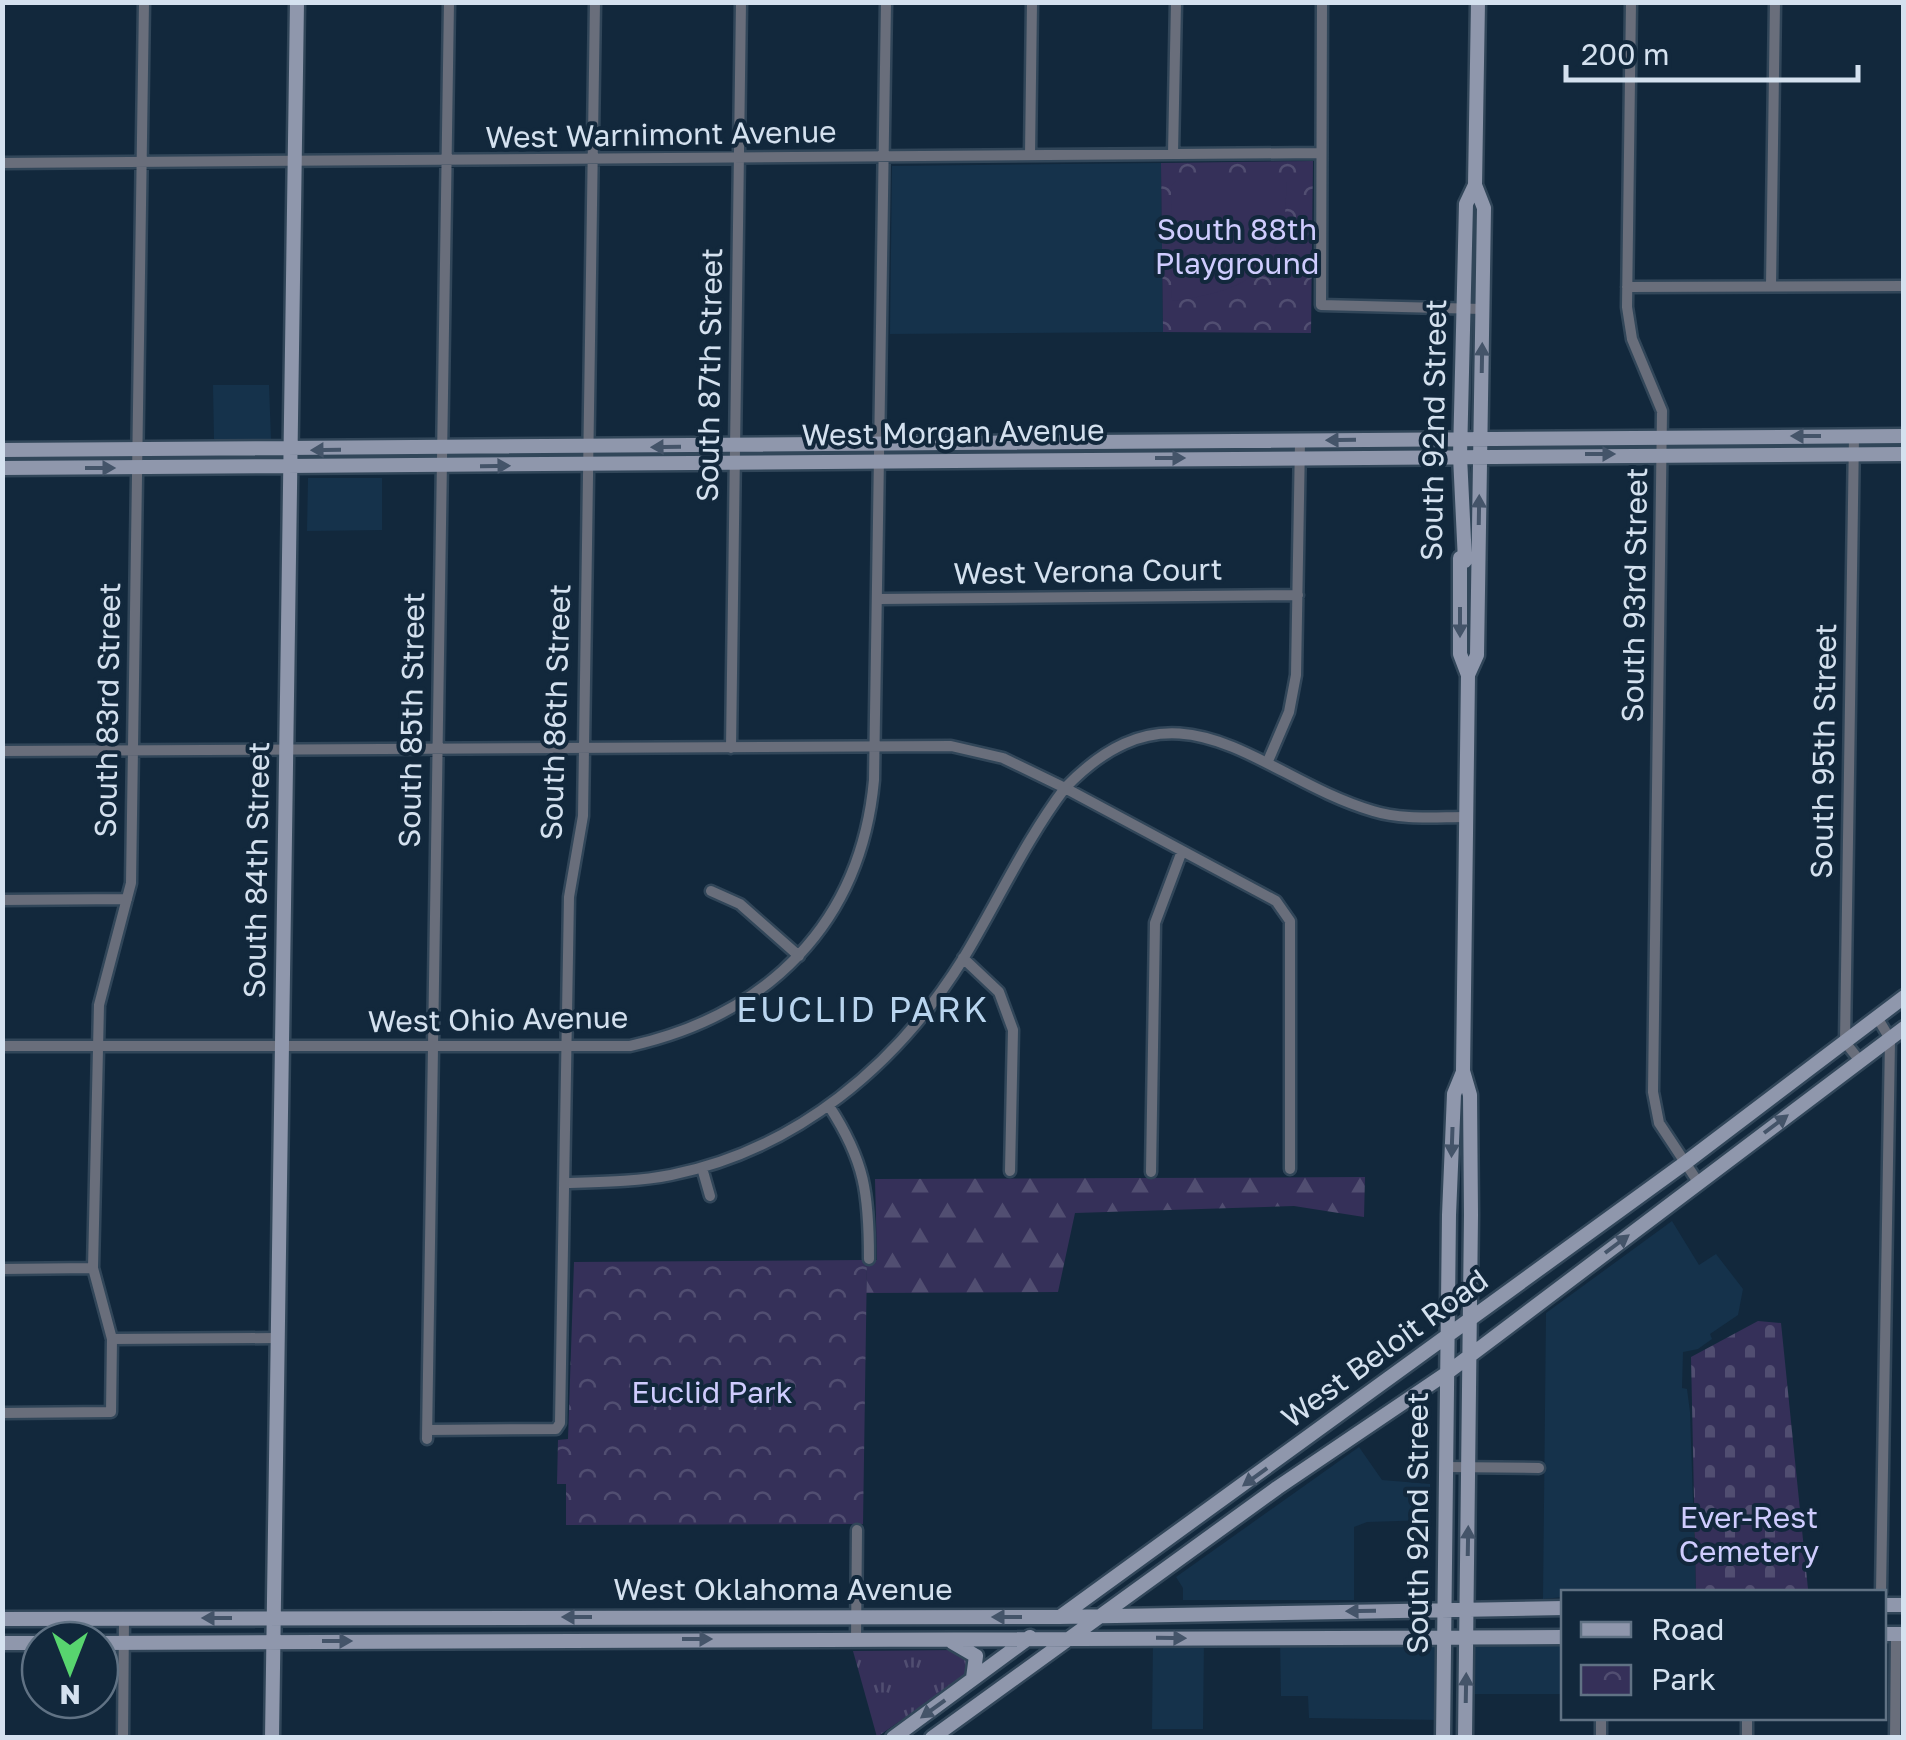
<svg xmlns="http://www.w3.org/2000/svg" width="1906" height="1740" font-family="'Golos Text',sans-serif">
<defs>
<pattern id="grass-tufts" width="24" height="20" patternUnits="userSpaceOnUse" patternTransform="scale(2.5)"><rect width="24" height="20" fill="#353059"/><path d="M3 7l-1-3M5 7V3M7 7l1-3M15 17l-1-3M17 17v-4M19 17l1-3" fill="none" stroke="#514e71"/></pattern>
<pattern id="forest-firs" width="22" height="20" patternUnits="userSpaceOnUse" patternTransform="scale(2.5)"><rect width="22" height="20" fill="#353059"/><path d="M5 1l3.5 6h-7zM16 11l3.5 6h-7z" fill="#514e71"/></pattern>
<pattern id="cemetery-stones" width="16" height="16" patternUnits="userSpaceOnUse" patternTransform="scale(2.5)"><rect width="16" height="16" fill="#353059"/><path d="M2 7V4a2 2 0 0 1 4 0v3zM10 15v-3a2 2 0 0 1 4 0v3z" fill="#514e71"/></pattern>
<pattern id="park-crowns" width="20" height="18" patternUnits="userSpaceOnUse" patternTransform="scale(2.5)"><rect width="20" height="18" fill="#353059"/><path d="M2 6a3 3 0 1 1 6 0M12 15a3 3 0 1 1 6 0" fill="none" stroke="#514e71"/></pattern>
</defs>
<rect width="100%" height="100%" fill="#12283c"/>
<!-- built -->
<path fill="#15324b" d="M1161 163 1163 332 890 334 892 166Z
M213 385H269L271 439 214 440Z
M308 478H382V530L307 531Z
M1672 1221 1699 1265 1716 1254 1743 1289 1738 1315 1710 1334 1712 1339 1698 1349 1683 1352 1682 1388 1687 1389 1690 1412 1696 1592H1564L1563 1597 1543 1599 1546 1313Z
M1359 1447 1382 1480 1430 1484V1520L1367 1522 1354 1527V1600H1183V1588L1176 1577Z
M1563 1637V1694H1466L1467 1639Z
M1153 1638 1204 1639 1203 1729H1152Z
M1280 1638 1445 1639 1443 1720 1309 1718 1308 1696H1281Z"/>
<!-- grass -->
<path fill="url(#grass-tufts)" d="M959 1650 970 1656 968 1674 877 1737 853 1651Z"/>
<!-- forest -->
<path fill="url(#forest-firs)" d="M1365 1177 1364 1217 1294 1206 1075 1213 1058 1292 866 1293 867 1260H877L875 1179Z"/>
<!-- cemetery -->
<path fill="url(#cemetery-stones)" d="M1758 1321 1781 1323 1808 1589 1696 1591 1691 1357Z"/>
<!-- park -->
<path fill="url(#park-crowns)" d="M1313 161 1311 333 1163 332 1161 163Z
M867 1260 863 1524 566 1525V1484H557L558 1440 568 1439 574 1262Z"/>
<!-- pitch -->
<path fill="#353059" d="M1176 181H1286C1289 267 1251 291 1172 301L1171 186Z"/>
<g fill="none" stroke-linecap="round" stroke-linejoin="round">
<!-- street casing -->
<g stroke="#314659" stroke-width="15">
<path id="street" d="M1322 2 1321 305 1482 309
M1631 2 1627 307 1632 339 1662 411 1653 1092 1659 1123 1698 1182
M1173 154 1176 2
M1030 155 1032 2
M2 163 1320 153
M1771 286 1775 2
M1627 287 1904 286
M1854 436 1845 1042 1860 1061
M879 599 1298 595
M731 748 741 2
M2 751 951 746 1003 758 1065 788C1180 668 1260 778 1373 811 1402 820 1434 817 1465 817
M1268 761 1289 712 1296 675 1300 441
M711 891 740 904 799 956
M2 900 127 899
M963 958 999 992 1013 1030 1010 1171
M1877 1017 1890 1039 1881 1592
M2 1046H630C768 1015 861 923 874 780L886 2
M829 1106C865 1161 869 1194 869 1259
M702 1168 710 1196
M1151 1172 1155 923 1182 851
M564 1183C599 1182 636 1182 671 1175 796 1150 897 1065 963 959 997 903 1025 841 1065 788L1276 901 1290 921V1169
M2 1269 93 1268
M112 1339 276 1338
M2 1413 111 1412 112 1339 93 1268 99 1005 131 883 144 2
M427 1430 556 1429 560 1423 569 897 583 816 595 2
M427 1439 449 2
M1446 1467 1539 1468
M856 1639 857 1530
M123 1738 124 1618
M1601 1738V1718
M1747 1738V1718
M1895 1738 1896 1634"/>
</g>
<!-- secondary casing -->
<g stroke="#314659" stroke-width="19">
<path id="secondary" d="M2 450 1904 436
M2 468 1904 454
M1468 675 1477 655 1484 208 1475 185 1478 2
M1884 1605H1904
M1060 1617 1685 1163 1904 997
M2 1619 1059 1617 1564 1608
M1884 1634H1904
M952 1642 976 1656 973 1678
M2 1643H40
M100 1643 1564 1637
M272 1738 297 2
M893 1738 1030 1637
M932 1738 1277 1488 1447 1373 1904 1028
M1443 1738 1449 1215 1454 1094 1463 1072
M1465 1738 1471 1215 1470 1095 1463 1071 1468 675 1460 654V558L1465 561 1460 456 1466 204 1475 185"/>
</g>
<!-- street -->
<use href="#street" stroke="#696e7b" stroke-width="10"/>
<!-- secondary -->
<use href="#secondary" stroke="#8f97ac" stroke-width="14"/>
</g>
<!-- one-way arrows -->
<defs><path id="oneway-solid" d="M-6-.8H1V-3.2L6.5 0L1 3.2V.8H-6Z" transform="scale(2.5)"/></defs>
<g fill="#445469">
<use href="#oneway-solid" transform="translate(1482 358) rotate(-89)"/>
<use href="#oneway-solid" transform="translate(1806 436) rotate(180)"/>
<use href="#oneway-solid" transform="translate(1341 440) rotate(179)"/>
<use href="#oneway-solid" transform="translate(666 447) rotate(179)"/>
<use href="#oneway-solid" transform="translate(326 450) rotate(179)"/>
<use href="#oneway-solid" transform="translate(1600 454)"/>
<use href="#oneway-solid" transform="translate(1170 458)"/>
<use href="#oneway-solid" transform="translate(495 466) rotate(-1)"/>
<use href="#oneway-solid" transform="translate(100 468)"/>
<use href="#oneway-solid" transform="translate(1479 510) rotate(-89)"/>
<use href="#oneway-solid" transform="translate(1460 622) rotate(90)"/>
<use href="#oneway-solid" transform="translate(1776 1124) rotate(-37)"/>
<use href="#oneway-solid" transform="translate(1452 1142) rotate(92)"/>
<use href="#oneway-solid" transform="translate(1617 1244) rotate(-37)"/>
<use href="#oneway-solid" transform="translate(1255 1477) rotate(144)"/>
<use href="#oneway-solid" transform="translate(1468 1541) rotate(-89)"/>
<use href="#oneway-solid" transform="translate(1361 1611) rotate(179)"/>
<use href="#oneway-solid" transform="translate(577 1617) rotate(180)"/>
<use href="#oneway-solid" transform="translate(1007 1617) rotate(180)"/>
<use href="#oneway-solid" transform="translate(217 1618) rotate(180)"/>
<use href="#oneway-solid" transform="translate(1171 1638) rotate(1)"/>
<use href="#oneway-solid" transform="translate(697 1639)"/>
<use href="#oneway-solid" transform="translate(337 1641)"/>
<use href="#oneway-solid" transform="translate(1466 1688) rotate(-89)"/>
<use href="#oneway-solid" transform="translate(933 1709) rotate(144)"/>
</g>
<g text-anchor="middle" stroke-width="8" stroke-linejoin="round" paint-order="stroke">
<!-- street labels -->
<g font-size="30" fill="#d4e1ef" stroke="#12283c">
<text transform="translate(661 135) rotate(-1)" y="10">West Warnimont Avenue</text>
<text transform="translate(710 375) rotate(-89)" y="10">South 87th Street</text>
<text transform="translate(1434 430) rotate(-89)" y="10">South 92nd Street</text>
<text transform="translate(953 433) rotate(-1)" y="10">West Morgan Avenue</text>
<text transform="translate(1088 572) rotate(-1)" y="10">West Verona Court</text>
<text transform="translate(1635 595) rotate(-89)" y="10">South 93rd Street</text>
<text transform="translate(108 710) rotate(-89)" y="10">South 83rd Street</text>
<text transform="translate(556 712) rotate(-88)" y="10">South 86th Street</text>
<text transform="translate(412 720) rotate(-89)" y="10">South 85th Street</text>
<text transform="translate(1824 751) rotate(-89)" y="10">South 95th Street</text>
<text transform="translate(257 870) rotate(-89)" y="10">South 84th Street</text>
<text transform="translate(498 1020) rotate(-1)" y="10">West Ohio Avenue</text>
<text transform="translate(1385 1349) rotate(-36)" y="10">West Beloit Road</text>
<text transform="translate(1418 1523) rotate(-90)" y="10">South 92nd Street</text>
<text x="783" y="1600">West Oklahoma Avenue</text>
</g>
<!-- park labels -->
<g font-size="30" fill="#cfccfe" stroke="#12283c">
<text x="1237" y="240">South 88th<tspan x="1237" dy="34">Playground</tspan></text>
<text x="712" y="1403">Euclid Park</text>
<text x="1749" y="1528">Ever-Rest<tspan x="1749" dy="34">Cemetery</tspan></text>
</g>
<!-- quarter labels -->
<g font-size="35" letter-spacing="2.5" fill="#b9d5ef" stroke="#12283c">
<text x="863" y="1022">EUCLID PARK</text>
</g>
</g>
<!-- border -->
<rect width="1906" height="1740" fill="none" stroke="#d4e1ef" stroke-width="10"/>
<!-- legend -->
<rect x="1561" y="1590" width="325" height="130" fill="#12283c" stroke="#607284" stroke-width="2.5"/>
<rect x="1581" y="1622" width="50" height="15" fill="#8f97ac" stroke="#607284" stroke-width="2.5"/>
<text x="1651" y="1640" font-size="30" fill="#d4e1ef">Road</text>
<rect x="1581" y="1665" width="50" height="30" fill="url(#park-crowns)" stroke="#607284" stroke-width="2.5"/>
<text x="1651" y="1690" font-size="30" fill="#d4e1ef">Park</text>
<!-- north arrow -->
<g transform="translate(70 1670) rotate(180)"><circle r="48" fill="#12283c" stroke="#607284" stroke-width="2.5"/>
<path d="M0-8L18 38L0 25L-18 38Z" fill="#58d56f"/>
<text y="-15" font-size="28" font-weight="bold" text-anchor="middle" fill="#d4e1ef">N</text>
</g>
<!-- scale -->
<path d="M1566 65v15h292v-15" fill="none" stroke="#d4e1ef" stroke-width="5"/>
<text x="1581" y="65" font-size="30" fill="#d4e1ef" stroke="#12283c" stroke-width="8" paint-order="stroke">200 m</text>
</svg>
